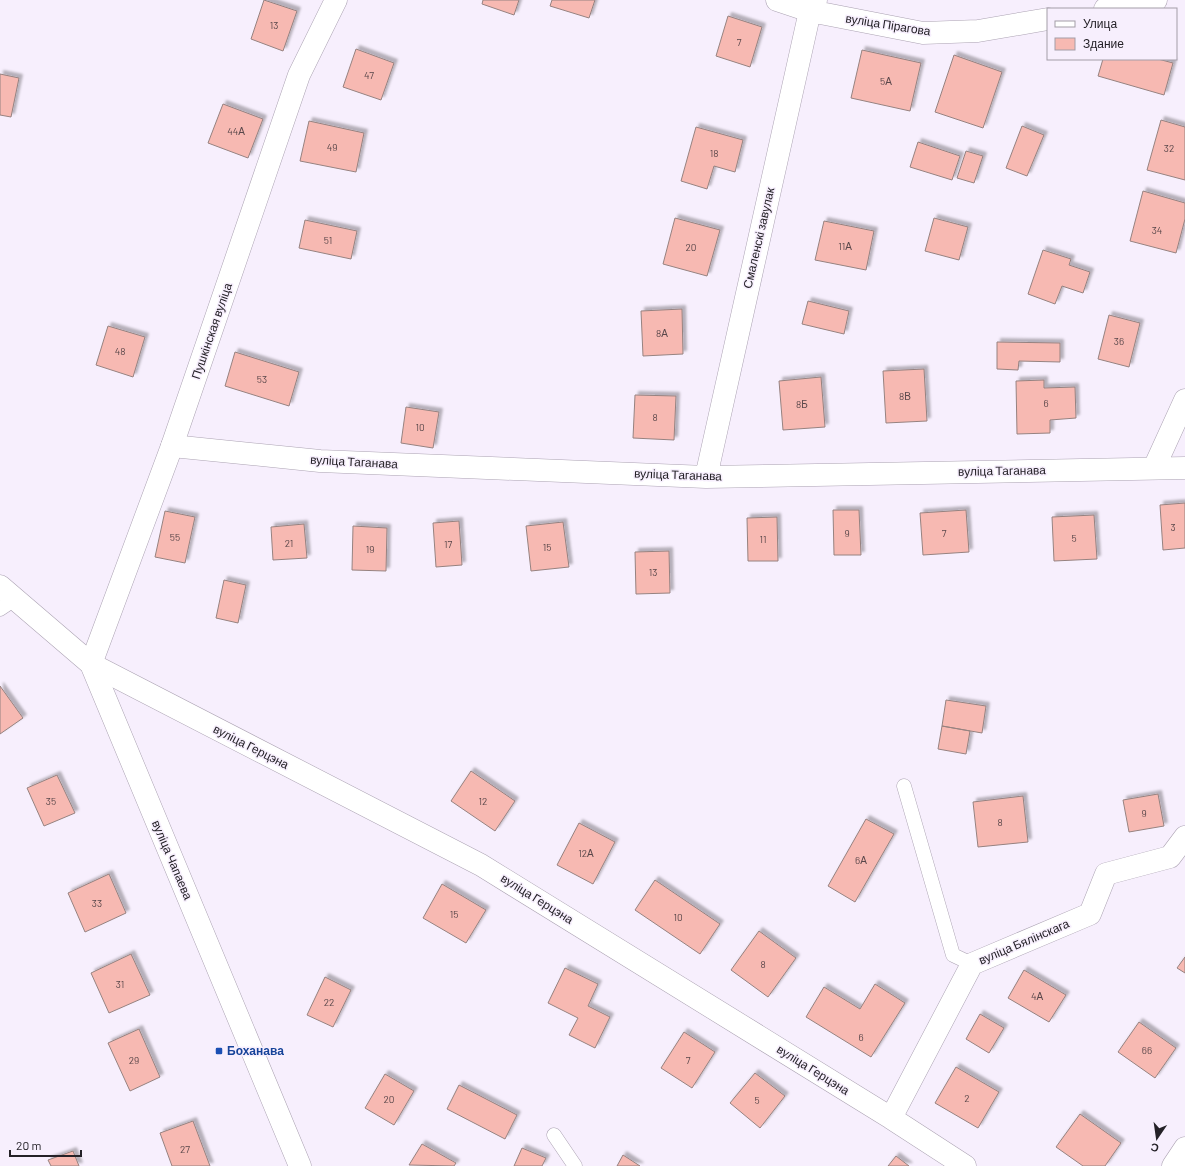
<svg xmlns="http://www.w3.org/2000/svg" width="1185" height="1166" font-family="Barlow,sans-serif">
<defs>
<filter id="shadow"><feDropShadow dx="3.5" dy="-3.5" stdDeviation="1" flood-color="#0004"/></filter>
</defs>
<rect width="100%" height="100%" fill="#f7effd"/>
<!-- building -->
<path fill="#f7b9b2" stroke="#968280" filter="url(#shadow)" d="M264 0 297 11 283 51 251 39Z
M483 0H519L514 15 482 4Z
M552 0H595L589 18 550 6Z
M728 16 762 27 750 67 716 56Z
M356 49 394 63 381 100 343 87Z
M862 50 921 63 910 111 851 98Z
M954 55 1002 72 983 128 935 112Z
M1103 59H1158L1173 63 1164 95 1098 76Z
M0 74 19 78 11 117 0 115Z
M223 104 263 119 248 158 208 143Z
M1161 120 1185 127V180L1147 170Z
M309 121 364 133 356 172 300 161Z
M1022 126 1044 135 1027 176 1006 168Z
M696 127 743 140 735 172 714 166 707 189 681 181Z
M918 142 960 156 952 180 910 167Z
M966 151 983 156 974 183 957 178Z
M1143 191 1185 203V219L1176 253 1130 241Z
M675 218 720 230 707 276 663 264Z
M934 218 968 227 959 260 925 251Z
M305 220 357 231 351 259 299 248Z
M824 221 874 231 866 270 815 260Z
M1043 250 1071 259 1069 265 1090 272 1083 293 1062 286 1055 304 1028 294Z
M808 301 849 311 844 334 802 324Z
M682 309 683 354 643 356 641 311Z
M1109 315 1140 323 1129 367 1098 359Z
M108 326 145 337 133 377 96 365Z
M997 342 1060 343V362L1019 361 1018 370 997 369Z
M235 352 299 372 289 406 225 386Z
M924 369 927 421 886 423 883 371Z
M821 377 825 427 783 430 779 381Z
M1044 380V388L1075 387 1076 418 1050 420V433L1017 434 1016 381Z
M635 395 676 396 674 440 633 438Z
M406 407 439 412 433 448 401 443Z
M1185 503V548L1163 550 1160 505Z
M833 510H859L861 555H834Z
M966 510 969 552 923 555 920 513Z
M165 511 195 517 185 563 155 557Z
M1094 515 1097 559 1054 561 1052 517Z
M777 517 778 561H748L747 518Z
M459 521 462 565 436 567 433 523Z
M563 522 569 567 531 571 526 526Z
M304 524 307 558 273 560 271 527Z
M353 526 387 528 386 571 352 570Z
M669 551 670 593 636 594 635 552Z
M224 580 246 585 238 623 216 618Z
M0 686 23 718 0 734Z
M946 700 986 706 982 733 942 726Z
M942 726 970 731 966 754 938 749Z
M471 771 515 801 495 831 451 801Z
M57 775 75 813 44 826 27 788Z
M1158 794 1164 826 1129 832 1123 800Z
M1023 796 1028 842 978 847 973 802Z
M866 819 894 834 855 902 828 886Z
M579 823 615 842 593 884 557 865Z
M109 874 126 913 85 932 68 893Z
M655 880 720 924 700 954 635 910Z
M442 884 486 910 466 943 423 918Z
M759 931 796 958 768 997 731 970Z
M131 954 150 995 109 1013 91 973Z
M1185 957V973L1177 968Z
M565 968 598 984 588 1006 610 1017 595 1048 569 1035 578 1018 548 1003Z
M1024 970 1066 995 1049 1022 1008 998Z
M325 977 351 990 333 1027 307 1015Z
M875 984 905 1003 871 1057 806 1017 824 987 860 1009Z
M980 1014 1004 1028 989 1053 966 1039Z
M1139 1022 1176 1048 1155 1078 1118 1052Z
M139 1029 160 1077 130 1091 108 1043Z
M684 1032 715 1052 692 1088 661 1068Z
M956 1067 999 1092 978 1128 935 1103Z
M755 1073 785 1096 760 1128 730 1103Z
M385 1074 414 1091 394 1125 365 1108Z
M459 1085 517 1115 505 1139 447 1109Z
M1080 1114 1121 1143 1105 1166H1083L1056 1147Z
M193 1121 210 1166H172L160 1133Z
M422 1144 456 1163 454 1166 409 1165Z
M522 1148 546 1158 542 1166H514Z
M73 1151 79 1166H51L48 1160Z
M623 1155 640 1166H617Z
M896 1156 909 1166H888Z"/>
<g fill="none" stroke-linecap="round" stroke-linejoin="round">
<!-- lane casing -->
<g stroke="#aca3b3" stroke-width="15">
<path id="lane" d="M0 609 15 599
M904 786 953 955 972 964
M554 1135 575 1166"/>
</g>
<!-- street casing -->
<g stroke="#aca3b3" stroke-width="23">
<path id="street" d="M777 0 810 11 923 33 978 31 1048 19
M1105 9 1156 0
M172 446 320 461 706 477 1185 468
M1154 468 1185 400
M706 477 810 11 816 0
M91 664 481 865 891 1118 965 1166
M891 1118 972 964 1090 914 1106 874 1170 857 1185 837"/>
</g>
<!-- secondary casing -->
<g stroke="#aca3b3" stroke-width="23">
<path id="secondary" d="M0 586 91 664 300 1166
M91 664 172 446 299 75 336 0
M1173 1166 1185 1148"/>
</g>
<!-- lane -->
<use href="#lane" stroke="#fff" stroke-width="14"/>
<!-- street -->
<use href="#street" stroke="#fff" stroke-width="22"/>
<!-- secondary -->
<use href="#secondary" stroke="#fff" stroke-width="22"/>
</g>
<!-- markers -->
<rect fill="#1a4fb4" stroke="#f7effd" stroke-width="1.5" x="215" y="1047" width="8" height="8" rx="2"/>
<g text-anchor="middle" stroke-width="3" stroke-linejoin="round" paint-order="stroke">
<!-- number labels -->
<g font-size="10" fill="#59474a">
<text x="274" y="29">13</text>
<text x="739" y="46">7</text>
<text x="369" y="79">47</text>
<text x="886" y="85">5А</text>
<text x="236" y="135">44А</text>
<text x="332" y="151">49</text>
<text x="1169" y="152">32</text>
<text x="714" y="157">18</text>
<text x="1157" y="234">34</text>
<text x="328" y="244">51</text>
<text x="845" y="250">11А</text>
<text x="691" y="251">20</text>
<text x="662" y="337">8А</text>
<text x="1119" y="345">36</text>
<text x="120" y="355">48</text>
<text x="262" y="383">53</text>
<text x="905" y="400">8В</text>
<text x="1046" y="407">6</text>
<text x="802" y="408">8Б</text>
<text x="655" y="421">8</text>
<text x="420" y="431">10</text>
<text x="1173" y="531">3</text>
<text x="847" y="537">9</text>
<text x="944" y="537">7</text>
<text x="175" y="541">55</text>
<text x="1074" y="542">5</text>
<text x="763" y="543">11</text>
<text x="289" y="547">21</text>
<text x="448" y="548">17</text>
<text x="547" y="551">15</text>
<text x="370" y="553">19</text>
<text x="653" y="576">13</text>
<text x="51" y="805">35</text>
<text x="483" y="805">12</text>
<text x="1144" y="817">9</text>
<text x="1000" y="826">8</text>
<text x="586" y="857">12А</text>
<text x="861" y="864">6А</text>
<text x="97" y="907">33</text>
<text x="454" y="918">15</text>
<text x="678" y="921">10</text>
<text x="763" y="968">8</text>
<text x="120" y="988">31</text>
<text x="1037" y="1000">4А</text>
<text x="329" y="1006">22</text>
<text x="861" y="1041">6</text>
<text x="1147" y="1054">66</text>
<text x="134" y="1064">29</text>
<text x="688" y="1064">7</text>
<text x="967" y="1102">2</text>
<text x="389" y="1103">20</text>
<text x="757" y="1104">5</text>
<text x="185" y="1153">27</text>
</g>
<!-- street labels -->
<g font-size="12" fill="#242127" stroke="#f7effd">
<text transform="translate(888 25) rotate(9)" y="4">вуліца Пірагова</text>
<text transform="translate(759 238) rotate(-77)" y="4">Смаленскі завулак</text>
<text transform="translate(212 331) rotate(-71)" y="4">Пушкінская вуліца</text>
<text transform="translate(354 462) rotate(3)" y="4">вуліца Таганава</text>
<text transform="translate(1002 471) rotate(-1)" y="4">вуліца Таганава</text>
<text transform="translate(678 475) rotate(2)" y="4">вуліца Таганава</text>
<text transform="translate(251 747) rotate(27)" y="4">вуліца Герцэна</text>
<text transform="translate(172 860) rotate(67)" y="4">вуліца Чапаева</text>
<text transform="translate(537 899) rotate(32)" y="4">вуліца Герцэна</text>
<text transform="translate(1024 942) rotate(-23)" y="4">вуліца Бялінскага</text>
<text transform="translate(813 1070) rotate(32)" y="4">вуліца Герцэна</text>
</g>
<!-- transit labels -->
<g font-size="12" font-weight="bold" fill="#164399" stroke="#f7effd" text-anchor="start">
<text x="227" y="1055">Боханава</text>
</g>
</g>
<!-- legend -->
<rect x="1047" y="8" width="130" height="52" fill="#f7effd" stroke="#a39da7"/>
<rect x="1055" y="21" width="20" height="6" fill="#ffffff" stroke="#a39da7"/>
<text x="1083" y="28" font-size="12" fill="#242127">Улица</text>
<rect x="1055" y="38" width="20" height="12" fill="#f7b9b2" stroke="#a39da7"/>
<text x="1083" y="48" font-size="12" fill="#242127">Здание</text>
<!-- north arrow -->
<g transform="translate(1157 1138) rotate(193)" stroke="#f7effd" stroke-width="3" paint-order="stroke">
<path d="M0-3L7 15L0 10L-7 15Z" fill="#242127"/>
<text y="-6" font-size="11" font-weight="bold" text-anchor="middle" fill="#242127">С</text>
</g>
<!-- scale -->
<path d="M10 1150v6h71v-6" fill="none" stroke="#242127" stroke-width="2"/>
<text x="16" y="1150" font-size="12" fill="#242127" stroke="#f7effd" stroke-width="3" paint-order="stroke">20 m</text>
</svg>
